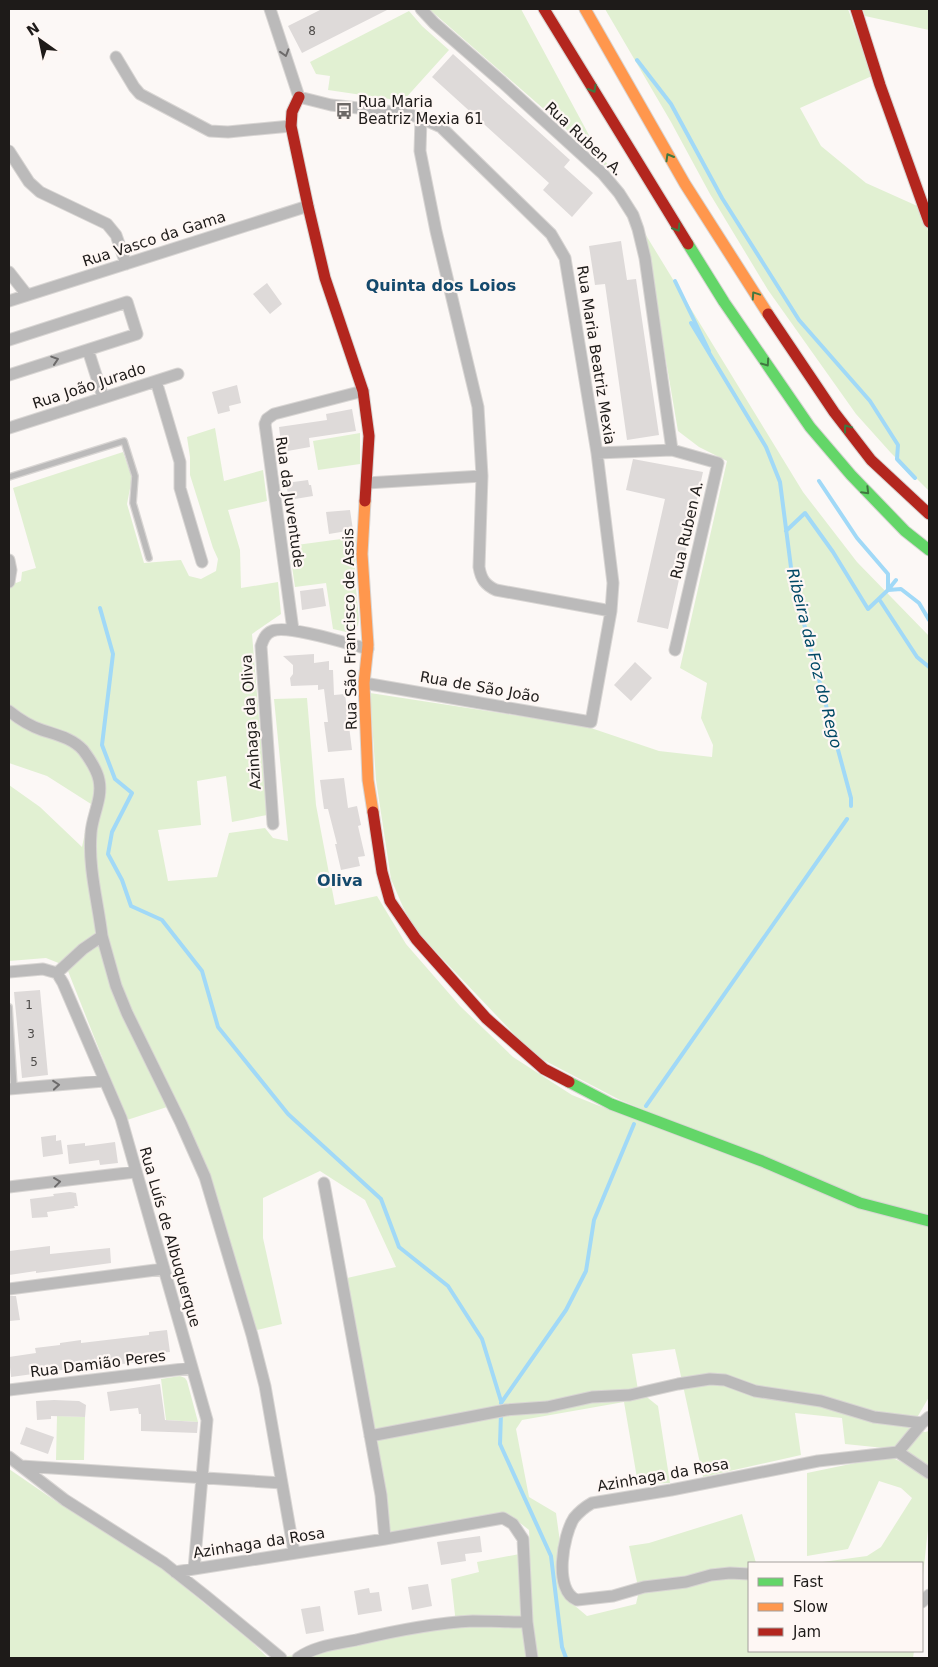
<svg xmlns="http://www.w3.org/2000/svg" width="938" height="1667" font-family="'DejaVu Sans',sans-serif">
<rect width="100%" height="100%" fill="#fcf8f6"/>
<!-- green -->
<path fill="#e1f0d2" d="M429 9H521L597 150 617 177 553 117Z
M605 9H848L872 76 800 108 821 146 866 183 924 209 929 237V491L891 453 856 414 768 290 710 194 671 122Z
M863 9H929V30L865 16Z
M409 11 422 26 449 50 403 101 328 90 330 76 316 74 310 62Z
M644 232 803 492 857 562 929 636V1216L864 1200 620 1100 534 1055 417 932 403 907 391 879 376 780 370 693 585 726 659 751 712 757 713 745 701 718 707 683 680 668 727 461 699 447 678 431Z
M215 428 224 481 263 470 267 501 228 510 240 550 241 588 278 582 281 614 252 634 267 815 232 822 226 776 197 781 201 825 158 830 168 881 217 877 229 833 265 828 273 838 288 841 274 699 307 698 316 805 335 905 377 896 406 944 460 1006 513 1057 572 1095 597 1105 929 1226V1397L911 1428 925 1432 929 1431V1466L904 1450 845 1444 842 1418 795 1413 801 1455 703 1477 675 1349 632 1354 638 1390 658 1406 670 1483 638 1484 624 1402 522 1420 516 1429 529 1497 556 1513 568 1600 587 1616 636 1604 639 1591 629 1546 649 1543 742 1514 756 1563H749V1651H914L913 1658H285L283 1657 456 1624 451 1579 479 1572 477 1562 530 1552 529 1530 510 1515 390 1536 347 1278 396 1267 365 1200 320 1171 263 1198V1238L282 1324 253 1331 216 1205 167 1107 127 1120 66 966 46 958 9 961V785L40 807 82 847 91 804 47 776 9 763V577L16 583 21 581 22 572 36 568 13 488 123 452 132 478 127 504 144 563 181 560 189 576 201 579 216 571 218 559 213 548 190 475V457L187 437Z
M360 433V464L318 470 313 441Z
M356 537 355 579 359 619 358 626 353 630 346 632 333 629 326 583 295 587 289 546Z
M180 1376 185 1378 187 1381 198 1422 166 1420 161 1379Z
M57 1416 85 1417 84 1460H56Z
M889 1456 929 1476V1520L922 1584V1563H815L867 1556 881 1547 912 1498 901 1488 879 1481 848 1549 807 1556V1473Z
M9 1469 57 1502 144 1554 253 1643 268 1658H9Z"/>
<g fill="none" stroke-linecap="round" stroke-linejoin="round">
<!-- stream -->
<path stroke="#a1d9f7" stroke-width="4" d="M637 60 671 104 722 198 799 320 870 401 898 445 897 459 915 478
M675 281 709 351
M691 323 766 447 780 482 793 583 851 798V806
M786 531 805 513 833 552 868 609 888 590V574L857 538 819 481
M888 590 901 589 919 603 929 620
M888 590 896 580
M879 599 917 657 929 667
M100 608 113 654 102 745 115 779 132 793 112 832 108 854 122 880 131 906 162 920 202 971 218 1027 288 1114 381 1199 399 1247 448 1286 482 1339 501 1401
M646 1106 847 819
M501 1403 566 1310 586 1271 594 1220 634 1124
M501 1413 500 1444 551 1556 562 1647 566 1658"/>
</g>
<!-- building -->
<path fill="#dedad9" d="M322 9H389L302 53 288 26Z
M453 54 570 160 564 167 593 193 572 217 543 190 549 183 432 77Z
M621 241 627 280 636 279 659 435 627 440 605 284 595 285 589 246Z
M267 283 282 304 270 314 253 294Z
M237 385 241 403 229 406 230 411 218 414 212 392Z
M352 409 356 431 309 438 310 447 282 452 279 427 327 420 326 414Z
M633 459 703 472 668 629 637 622 665 499 626 490Z
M308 480 309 485H311L313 496 289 500 286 483Z
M350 510 353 530 329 534 326 512Z
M323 588 326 606 302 610 300 591Z
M314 654V663L329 661V670H333L334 695 345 694 352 750 328 752 324 722H328L324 689 318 690V685L291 686 290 678 293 674V665L283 656Z
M635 662 652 678 631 701 614 685Z
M344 778 348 808 357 806 361 825 358 826 365 856 358 857 360 866 341 870 335 844H337L328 809H324L320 780Z
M40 990 48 1075 22 1078 14 992Z
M56 1135V1141L61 1140 63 1154 43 1157 41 1137Z
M115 1142 118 1163 100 1165 99 1160 69 1164 67 1145 85 1143V1146Z
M70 1192 76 1193 78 1206H74L75 1208 47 1212 48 1217 32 1218 30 1199 54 1196 53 1194Z
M50 1246V1254L110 1248 111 1263 52 1271 36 1273V1271L9 1275V1251Z
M9 1296H16L20 1320 9 1321Z
M167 1330 170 1352 141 1355 142 1362 121 1364V1362L11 1377 9 1357 36 1353 35 1348 60 1345V1343L81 1340V1343L149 1335V1332Z
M160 1384 165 1420 198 1422 197 1433 141 1431V1414H139L138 1408 110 1411 107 1392Z
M54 1400 79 1401 86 1405 85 1417 51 1416V1419L37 1420 36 1401Z
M26 1427 54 1437 48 1454 20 1444Z
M480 1536 482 1552 465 1554 466 1561 441 1565 437 1542Z
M428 1584 432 1606 412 1610 408 1587Z
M369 1588 370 1593 379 1592 382 1611 358 1615 354 1591Z
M320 1606 324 1631 306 1634 301 1609Z"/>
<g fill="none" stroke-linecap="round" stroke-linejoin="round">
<!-- lane casing -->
<g stroke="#d8d5d3" stroke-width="8">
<path id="lane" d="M9 477 124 441 135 476 133 503 149 558
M9 1007 14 1089"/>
</g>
<!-- street casing -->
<g stroke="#d8d5d3" stroke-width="13">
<path id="street" d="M270 9 299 97 331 105 404 113 421 118 441 127 551 234 565 258 597 453 613 583 611 611 591 722 364 683
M421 9 434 23 502 82 603 174 619 193 633 215 638 229 645 258 672 450
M116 57 134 87 140 94 210 131 228 132 291 126
M421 118 420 151 436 231 478 407 482 476 479 567C481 579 485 585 496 590L611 611
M9 151 29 182 40 192 107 224 116 235 126 264
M9 272 27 295
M9 301 308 206
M9 340 127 302 137 334 9 375
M88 350 103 397
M156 381 180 462V488L202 562
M9 428 178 374
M597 453 672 450 718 463 675 650
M367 483 482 476
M9 560 11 570 9 582
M293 630 265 424 267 419 274 414 363 391
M9 711C19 719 30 726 42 730 57 735 72 738 83 750 89 758 97 770 99 780 103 798 92 816 91 833 88 868 98 902 102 936L83 949 57 973
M273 824 261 646C263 640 265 634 272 631 287 624 349 644 368 649
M102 936 116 986 127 1013 181 1123 205 1177 252 1335 265 1386 294 1552
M9 972 43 969 57 973 63 983 121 1118 207 1420 194 1569
M9 1089 104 1081
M324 1183 381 1495 385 1539
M9 1187 135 1172
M9 1289 163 1269
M9 1390 191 1368
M370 1436 506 1410 547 1407 592 1397 630 1395 678 1384 710 1379 725 1380 755 1391 821 1401 874 1417 922 1423
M898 1452 922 1423 929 1417
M9 1457 65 1500 164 1563 207 1597 281 1658
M21 1466 282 1483
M175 1572 385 1539 503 1518 513 1524 523 1539 527 1622 532 1658
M749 1574 730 1573 711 1575 686 1582 644 1587 613 1596 577 1600C553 1591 563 1535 574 1518 579 1512 585 1507 592 1503L671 1490 818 1461 898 1452 929 1473
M922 1602 929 1595
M298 1658C315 1646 336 1644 356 1640 394 1631 434 1623 473 1621 491 1621 509 1622 527 1622"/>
</g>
<!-- fast casing -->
<g stroke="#d8d5d3" stroke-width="13">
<path id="fast" d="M688 244 724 302 810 427 851 475 905 531 929 550
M569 1082 611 1104 762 1161 860 1203 929 1221"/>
</g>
<!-- slow casing -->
<g stroke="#d8d5d3" stroke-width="13">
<path id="slow" d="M585 9 685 184 768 314
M365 501 362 554 368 645 364 683 368 780 373 812"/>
</g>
<!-- jam casing -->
<g stroke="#d8d5d3" stroke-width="13">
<path id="jam" d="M544 9 688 244
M856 9 880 85 929 222
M299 97 292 112 291 126 308 206 325 278 363 391 369 436 365 501
M768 314 834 412 871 460 929 514
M373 812 382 872 390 901 416 939 486 1018 544 1069 569 1082"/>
</g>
<!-- lane -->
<use href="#lane" stroke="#bbbaba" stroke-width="5.5"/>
<!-- street -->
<use href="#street" stroke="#bbbaba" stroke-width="11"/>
<!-- fast -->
<use href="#fast" stroke="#63d668" stroke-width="11"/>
<!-- slow -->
<use href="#slow" stroke="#ff974d" stroke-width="11"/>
<!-- jam -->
<use href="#jam" stroke="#b3261e" stroke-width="11"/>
</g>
<!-- one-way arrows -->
<defs><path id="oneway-chevron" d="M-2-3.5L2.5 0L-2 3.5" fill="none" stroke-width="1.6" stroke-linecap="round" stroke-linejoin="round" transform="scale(1.25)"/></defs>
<g stroke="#6c6a6a">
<use href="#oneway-chevron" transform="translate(285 53) rotate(73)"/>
<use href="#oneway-chevron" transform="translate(55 360) rotate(-18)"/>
<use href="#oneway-chevron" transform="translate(56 1085) rotate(-5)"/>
<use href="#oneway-chevron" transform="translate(57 1182) rotate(-7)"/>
</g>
<g stroke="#407840">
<use href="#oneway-chevron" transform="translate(593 89) rotate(60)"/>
<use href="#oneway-chevron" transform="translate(669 157) rotate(-120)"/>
<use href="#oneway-chevron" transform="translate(677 228) rotate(58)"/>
<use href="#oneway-chevron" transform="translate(755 295) rotate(-124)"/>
<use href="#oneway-chevron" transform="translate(766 363) rotate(55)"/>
<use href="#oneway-chevron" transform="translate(847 428) rotate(-127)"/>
<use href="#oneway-chevron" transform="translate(866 491) rotate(45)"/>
</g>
<!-- icons -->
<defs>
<g id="bus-bare" transform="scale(1.35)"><path d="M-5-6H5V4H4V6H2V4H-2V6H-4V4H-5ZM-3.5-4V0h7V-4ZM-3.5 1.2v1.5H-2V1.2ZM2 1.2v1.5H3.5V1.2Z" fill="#6c6866" stroke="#fef7f4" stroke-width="2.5" paint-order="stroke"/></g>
</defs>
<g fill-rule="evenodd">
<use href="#bus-bare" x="344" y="111"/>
</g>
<g text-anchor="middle" stroke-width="4.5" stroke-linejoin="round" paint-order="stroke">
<!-- number labels -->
<g font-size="12" fill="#4e4b49">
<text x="312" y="35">8</text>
<text x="29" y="1009">1</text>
<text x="31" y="1038">3</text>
<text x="34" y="1066">5</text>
</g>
<!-- poi labels -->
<g font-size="15" fill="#1e1b19" stroke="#fef7f4" text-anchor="start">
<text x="358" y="107">Rua Maria<tspan x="358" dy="17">Beatriz Mexia 61</tspan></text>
</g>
<!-- street labels -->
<g font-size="15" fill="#1e1b19" stroke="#fef7f4">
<text transform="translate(584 139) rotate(43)" y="5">Rua Ruben A.</text>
<text transform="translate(154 239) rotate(-18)" y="5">Rua Vasco da Gama</text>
<text transform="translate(596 355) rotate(81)" y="5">Rua Maria Beatriz Mexia</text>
<text transform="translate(89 386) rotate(-18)" y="5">Rua João Jurado</text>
<text transform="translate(290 502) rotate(82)" y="5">Rua da Juventude</text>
<text transform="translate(687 530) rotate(-77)" y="5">Rua Ruben A.</text>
<text transform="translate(350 629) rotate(-91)" y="5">Rua São Francisco de Assis</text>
<text transform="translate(480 687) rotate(10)" y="5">Rua de São João</text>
<text transform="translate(251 722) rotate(-94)" y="5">Azinhaga da Oliva</text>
<text transform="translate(170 1237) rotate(74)" y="5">Rua Luís de Albuquerque</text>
<text transform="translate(98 1364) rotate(-7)" y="5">Rua Damião Peres</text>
<text transform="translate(663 1475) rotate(-10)" y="5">Azinhaga da Rosa</text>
<text transform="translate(259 1543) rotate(-9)" y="5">Azinhaga da Rosa</text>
</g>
<!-- neighbourhood labels -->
<g font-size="16" font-weight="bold" fill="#14496c" stroke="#fef7f4">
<text x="441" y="291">Quinta dos Loios</text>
<text x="340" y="886">Oliva</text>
</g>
<!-- water labels -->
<g font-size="16" font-style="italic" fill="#014966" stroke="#fef7f4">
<text transform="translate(815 658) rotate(76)" y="6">Ribeira da Foz do Rego</text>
</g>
</g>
<!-- border -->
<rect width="938" height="1667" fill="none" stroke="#1e1b19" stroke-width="20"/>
<!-- legend -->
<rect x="748" y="1562" width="175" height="90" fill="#fef7f4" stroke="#a49f9c"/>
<rect x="758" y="1578" width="25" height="8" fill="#63d668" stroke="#a49f9c"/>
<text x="793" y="1587" font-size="15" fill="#1e1b19">Fast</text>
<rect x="758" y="1603" width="25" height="8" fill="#ff974d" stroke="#a49f9c"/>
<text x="793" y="1612" font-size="15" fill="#1e1b19">Slow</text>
<rect x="758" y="1628" width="25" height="8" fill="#b3261e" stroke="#a49f9c"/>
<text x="793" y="1637" font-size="15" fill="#1e1b19">Jam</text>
<!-- north arrow -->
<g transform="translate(40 40) rotate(327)" stroke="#fef7f4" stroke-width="4" paint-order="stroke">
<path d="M0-4L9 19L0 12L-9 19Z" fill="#1e1b19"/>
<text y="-8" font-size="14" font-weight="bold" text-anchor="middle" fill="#1e1b19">N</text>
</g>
</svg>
